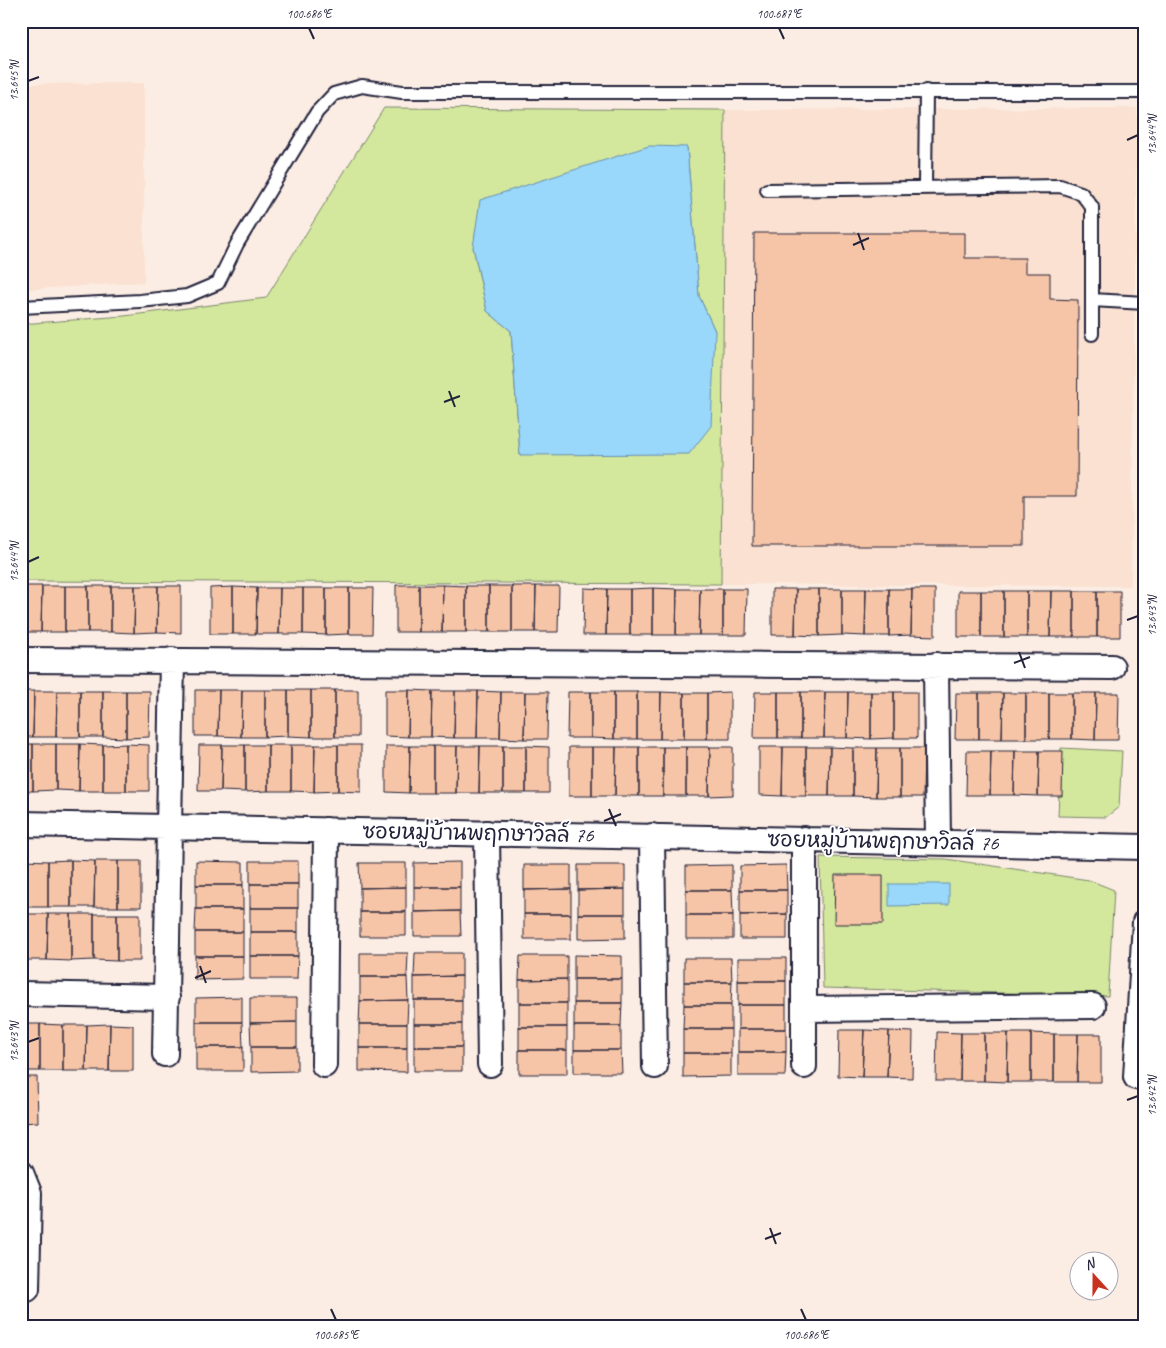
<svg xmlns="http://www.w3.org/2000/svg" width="1166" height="1348" font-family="Caveat,'Playpen Sans Thai',sans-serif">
<rect width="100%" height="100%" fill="#fcede4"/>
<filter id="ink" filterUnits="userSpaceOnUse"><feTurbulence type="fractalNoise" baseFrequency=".02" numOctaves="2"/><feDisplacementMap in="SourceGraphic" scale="10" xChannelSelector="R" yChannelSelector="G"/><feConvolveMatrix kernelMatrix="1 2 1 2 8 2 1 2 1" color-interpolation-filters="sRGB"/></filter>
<g filter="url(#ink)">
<!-- built -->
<path fill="#fae1d1" d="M144 83V282L21 290V84Z
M1137 108 1131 586 721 584 725 110Z"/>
<!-- green -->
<path fill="#d3e89d" stroke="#7a856c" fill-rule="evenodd" d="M384 108 725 110 721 584 21 581V324L124 316 266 298ZM687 148 699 296 715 331 520 455 511 331 487 311 473 247Z
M1061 748 1122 751 1119 807 1106 817 1058 816Z
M820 857 946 859 1089 880 1114 890 1108 996 823 988Z"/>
<!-- water -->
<path fill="#99d8fb" stroke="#698fae" d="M649 146 687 147 699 296 715 331 711 426 689 454 520 455 511 331 487 311 473 247 480 200Z
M889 884H949V905L889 906Z"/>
<!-- building -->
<path fill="#f6c4a6" stroke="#22223b" d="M754 233H965V258H1025V273H1050V299L1078 300 1077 496H1024V546H752Z
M396 585H419V632H396Z
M419 585H443L442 632H419Z
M443 585 466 586V632H442Z
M21 586H42L41 632H21Z
M42 586H65V632H41Z
M65 586H88V632H65Z
M88 586H111V632H88Z
M111 586H135L134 633 111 632Z
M135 586H158L157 632 134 633Z
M158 586H181V633L157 632Z
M466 586H489V632H466Z
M489 586H512V632H489Z
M512 586H536L535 632H512Z
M536 586H559L558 632H535Z
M233 587 257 588 256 634H233Z
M233 587V634H210V588Z
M257 588H280L279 634H256Z
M280 588H303V634H279Z
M303 588H326V635L303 634Z
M326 588H349V634L326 635Z
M349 588H373L372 634H349Z
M584 588 607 589 606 635H583Z
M653 588 677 589 676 635H653Z
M653 588V635H630V589Z
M607 589H630V635H606Z
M677 589H700L699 635H676Z
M700 589H723V635H699Z
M723 589H747L746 635H723Z
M772 589H796L795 635H772Z
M796 589H819V636L795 635Z
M819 589H842V635L819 636Z
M842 589H866L865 636 842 635Z
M866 589H889V636H865Z
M889 589H912L911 635 889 636Z
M912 589H935V636L911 635Z
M958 591H981V637H958Z
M981 591H1004V637H981Z
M1004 591H1027V637H1004Z
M1027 591H1051L1050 637H1027Z
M1051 591H1074V637H1050Z
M1074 591H1097V637H1074Z
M1097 591H1120V637H1097Z
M195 690H219L218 736H195Z
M219 690H242L241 737 218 736Z
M242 690H265V737H241Z
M265 690H288V736L265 737Z
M288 690H311V737L288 736Z
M311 690H335V737H311Z
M335 690H358V737H335Z
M385 690H409L408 737 385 736Z
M409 690 432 691 431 737H408Z
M21 691H34L33 737H21Z
M34 691H57L56 737H33Z
M57 691H80V737H56Z
M80 691H103V737H80Z
M103 691H126V738L103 737Z
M126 691H150L149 737 126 738Z
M432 691H455L454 738 431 737Z
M455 691H478L477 738H454Z
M478 691 501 692 500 738H477Z
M501 692H525L524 739 500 738Z
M525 692H548L547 739H524Z
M568 692H591V738H567Z
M591 692H614V739L591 738Z
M614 692H637V739H614Z
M637 692H661L660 739H637Z
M661 692 684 693V739H660Z
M730 692V739H707V693Z
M755 692H778V738H754Z
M778 692H801V738H778Z
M801 692H825L824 738H801Z
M825 692H848L847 738H824Z
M848 692H871V739L847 738Z
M871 692H894V738L871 739Z
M894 692H917V738H894Z
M684 693H707V739H684Z
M956 693H979V739H955Z
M979 693H1003L1002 739H979Z
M1003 693H1026V739H1002Z
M1026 693H1049V739H1026Z
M1049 693H1072V739H1049Z
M1072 693H1096L1095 740 1072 739Z
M1096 693H1119L1118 740H1095Z
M21 744H33V791H21Z
M33 744H56V790L33 791Z
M56 744H80L79 791 56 790Z
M80 744 103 745V791H79Z
M126 744 149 745V791H126Z
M126 744V791H103V745Z
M199 745H222L221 791H198Z
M222 745H245V792L221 791Z
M245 745H268V791L245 792Z
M268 745H291V791H268Z
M291 745H315L314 792 291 791Z
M315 745H338V791L314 792Z
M338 745H361V792L338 791Z
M386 746H410L409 793 386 792Z
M410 746H433V793H409Z
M433 746H457L456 793H433Z
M457 746H480L479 793H456Z
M480 746H503V793H479Z
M503 746H526V793H503Z
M526 746 549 747V793H526Z
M569 747H592V796H569Z
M592 747H616L615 796H592Z
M616 747H639V796H615Z
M639 747H663V796H639Z
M663 747H686V796H663Z
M686 747H710L709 796H686Z
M710 747H733V795L709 796Z
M759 747H783L782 796 759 795Z
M783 747H806V796H782Z
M806 747H830L829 796H806Z
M830 747 853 748V796H829Z
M853 748H877L876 797 853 796Z
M877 748H900V797H876Z
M900 748H924L923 797H900Z
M967 751H991L990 795H966Z
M991 751H1015L1014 795H990Z
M1015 751H1039L1038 796 1014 795Z
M1039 751H1063L1062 796H1038Z
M21 860H25V907H21Z
M25 860 48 861V907H25Z
M71 860 95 861 94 907H71Z
M71 860V907H48V861Z
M95 861H118V907H94Z
M118 861H141V907H118Z
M196 861 243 862V885H196Z
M250 861H298V884H250Z
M460 862V887H414V863Z
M359 863H406V887L360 888Z
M524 865H571V889L524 890Z
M578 865H625V889L578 890Z
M732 865V890H686V866Z
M786 865 787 890H740V866Z
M835 875H883V924H834Z
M250 884H298V908H250Z
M196 885H243V909H196Z
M406 887V912H360V888Z
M414 887H460V911L414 912Z
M571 889V914H524V890Z
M625 889V914H578V890Z
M686 890H732L733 915H686Z
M740 890H787V914L740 915Z
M250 908H298V932H250Z
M196 909H243V932H195Z
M460 911 461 936H414V912Z
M360 912H406V936H360Z
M21 914H24V960H21Z
M24 914H48L47 960H24Z
M48 914H71V961L47 960Z
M71 914H94V960L71 961Z
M94 914H117V961L94 960Z
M117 914H140V961H117Z
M524 914H571V939H524Z
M578 914H625V938L578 939Z
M787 914V939H740V915Z
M686 915H733V939H686Z
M195 932H243V956H195Z
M250 932H298V956H250Z
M360 953H408L407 977H360Z
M415 953H462V976L414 977Z
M574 955 622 956V979H574Z
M195 956H243V979L195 980Z
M250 956H298L297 979H250Z
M520 956H567V979L519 980Z
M684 958H731L732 982H684Z
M738 958H786V981H738Z
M462 976V1000H414V977Z
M360 977H407L408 1000 360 1001Z
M567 979V1003H519V980Z
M574 979H622V1003H574Z
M738 981H786V1005H738Z
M684 982H732L731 1005H684Z
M242 997V1022H196V998Z
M250 998H297V1022L250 1023Z
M408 1000 407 1024H359L360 1001Z
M414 1000H462V1024H414Z
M519 1003H567V1027H519Z
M574 1003H622L621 1026H574Z
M684 1005H731V1029H683Z
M738 1005H786V1029H738Z
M196 1022H242L243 1047H196Z
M297 1022V1047H251L250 1023Z
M21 1024H40V1071H21Z
M40 1024 63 1025V1071H40Z
M110 1024 133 1025V1071H109Z
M110 1024 109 1071H86L87 1025Z
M359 1024H407V1048H359Z
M414 1024H462V1047H414Z
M63 1025H87L86 1071H63Z
M574 1026H621V1050H574Z
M519 1027H567V1050H519Z
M683 1029H731V1053H683Z
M738 1029H786V1052H738Z
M839 1030H864L862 1077 838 1076Z
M864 1030 889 1031 887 1077H862Z
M889 1031 913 1032 912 1078 887 1077Z
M937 1032 961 1033 960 1081H936Z
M961 1033H984V1081H960Z
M984 1033H1008L1007 1082 984 1081Z
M1008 1033H1031V1082H1007Z
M1031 1033 1054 1034V1082H1031Z
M1054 1034H1078L1077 1082H1054Z
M1078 1034H1101V1082H1077Z
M196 1047H243V1071H196Z
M251 1047H297V1071L251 1072Z
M414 1047H462V1071H414Z
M359 1048H407V1072L359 1071Z
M519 1050H567V1074H519Z
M574 1050H621L622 1073H574Z
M738 1052H786L785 1076H738Z
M683 1053H731V1076L683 1077Z
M21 1077H37L38 1122 21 1123Z"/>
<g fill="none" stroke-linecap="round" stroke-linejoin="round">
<!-- service casing -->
<g stroke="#22223b" stroke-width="16">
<path id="service" d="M925 188 926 91
M767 190 1060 186 1081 193 1092 207V334
M1092 300 1145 303
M21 307 140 301 187 296 218 283 237 244 317 112 334 94 362 86 402 92H1145"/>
</g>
<!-- minor casing -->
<g stroke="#22223b" stroke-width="28">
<path id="minor" d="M21 660 1112 667
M936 665 938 842
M21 824 1145 847
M487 833 490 1064
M652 836 655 1066
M804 839V1066
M21 994 167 997
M804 1009 1093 1006
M165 1054 172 660
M324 1065 326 830
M1136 1077 1145 922
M21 1173 29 1193 27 1289"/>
</g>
<!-- service -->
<use href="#service" stroke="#fff" stroke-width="12"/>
<!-- minor -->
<use href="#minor" stroke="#fff" stroke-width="24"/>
</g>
</g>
<!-- ticks -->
<path fill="none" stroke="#22223b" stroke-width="2" d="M309 28 314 39M779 28 784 39M28 81 39 77M1127 140 1138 135M858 233 864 250M853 245 869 238M449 391 455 407M444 402 460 396M28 562 39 557M1127 620 1138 616M1019 652 1025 668M1014 663 1030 657M609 809 616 826M604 821 621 814M200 966 206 983M195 978 211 971M28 1042 39 1038M1127 1100 1138 1096M770 1228 776 1244M765 1239 781 1233M331 1309 336 1320M801 1309 806 1320"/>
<g text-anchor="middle" stroke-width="4" stroke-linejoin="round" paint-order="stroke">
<!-- street labels -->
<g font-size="21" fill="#22223b" stroke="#fff">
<text transform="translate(478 833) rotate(1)" y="7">ซอยหมู่บ้านพฤกษาวิลล์ 76</text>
<text transform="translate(883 841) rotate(1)" y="7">ซอยหมู่บ้านพฤกษาวิลล์ 76</text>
</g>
</g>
<!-- margin -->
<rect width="1166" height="1348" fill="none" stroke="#fff" stroke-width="55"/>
<!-- north arrow -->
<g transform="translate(1094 1276) rotate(339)"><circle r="24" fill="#ffffff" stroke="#a7a7b1"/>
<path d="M0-4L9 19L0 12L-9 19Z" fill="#c8321e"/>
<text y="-8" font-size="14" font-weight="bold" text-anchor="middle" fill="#22223b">N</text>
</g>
<rect x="28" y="28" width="1110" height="1292" fill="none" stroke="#22223b" stroke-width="2"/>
<g font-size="12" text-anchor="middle" fill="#22223b">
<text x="309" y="18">100.686°E</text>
<text x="779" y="18">100.687°E</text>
<text transform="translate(14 81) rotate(-90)" y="4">13.645°N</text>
<text transform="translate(1152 135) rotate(-90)" y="4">13.644°N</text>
<text transform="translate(14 562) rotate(-90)" y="4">13.644°N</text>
<text transform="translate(1152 616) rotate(-90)" y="4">13.643°N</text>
<text transform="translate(14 1042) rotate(-90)" y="4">13.643°N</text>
<text transform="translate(1152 1096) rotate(-90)" y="4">13.642°N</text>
<text x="336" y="1339">100.685°E</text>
<text x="806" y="1339">100.686°E</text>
</g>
</svg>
